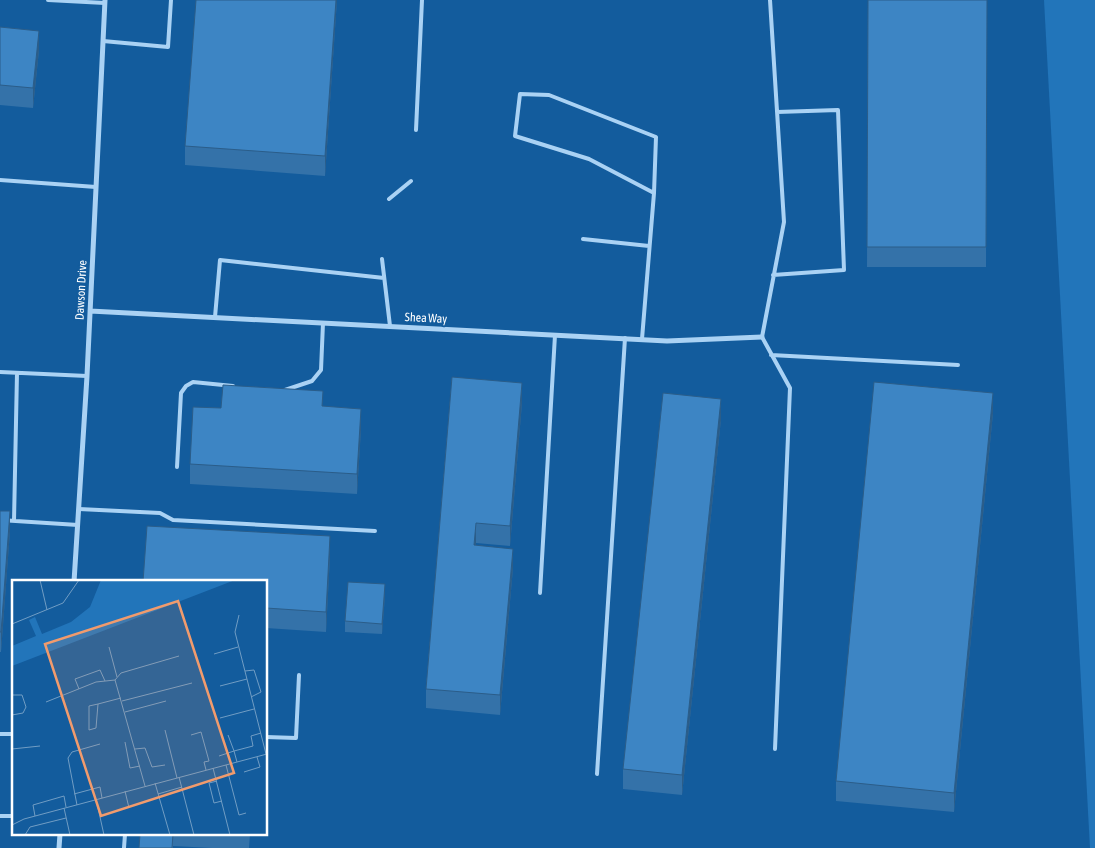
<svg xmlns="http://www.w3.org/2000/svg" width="1095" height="848" font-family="'Asap Condensed',sans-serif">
<rect width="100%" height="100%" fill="#135c9d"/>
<!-- green -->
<path fill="#2275ba" d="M1044 0H1095V848H1090Z"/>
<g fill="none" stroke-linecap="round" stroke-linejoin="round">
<!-- lane -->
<path stroke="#aad2f4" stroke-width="4" d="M48 0 105 3
M770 0 784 222 762 337 790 388 775 749
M103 41 168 47 171 0
M416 130 422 0
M0 180 96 187
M389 199 411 181
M583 239 649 246
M382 259 390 326
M773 275 844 270 838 110 777 112
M215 317 220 260 384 278
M642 339 654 193 656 137 549 95 520 94 515 136 589 159 654 193
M771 355 958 365
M0 372 87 376
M285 390 312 381 321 370 323 323
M177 467 181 393 186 386 193 382 233 386
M79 509 160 513 173 520 375 531
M0 520 78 525
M14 521 17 373
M540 593 555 335
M0 734H14
M266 737 296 738 299 675
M597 774 625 338
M0 816H14
M124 848 125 834"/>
<!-- street -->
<path stroke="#aad2f4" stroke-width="5" d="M90 311 667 341 762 337
M74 582 87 376 105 0
M59 848 60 834"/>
</g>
<!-- wall -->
<path fill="#3472a9" d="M337 0 325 176 185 165V146Z
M868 0H987L986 267H867Z
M0 27 39 50 33 108 0 105Z
M452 377 522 403 510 546 476 543V545L513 568 500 715 426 708V689Z
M323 406 361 429 357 494 190 484V464L221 408Z
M993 413 954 812 836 801V781Z
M721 419 682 795 623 789V769Z
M0 511 10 531 1 652H0Z
M330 556 326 632 266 628V582Z
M385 595 382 634 345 632V621Z
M140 834H250L249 848H212L173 846V848H139Z"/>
<!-- shaded-wall -->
<path fill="#2b5d89" d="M336 0H337L325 176V156Z
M39 31V50L33 108V88Z
M522 383V403L510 546V526Z
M993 393V413L954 812V793Z
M721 399V419L682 795V775Z
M361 409V429L357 494V474Z
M10 511V531L1 652V632Z
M476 523V543L474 565V545Z
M330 536V556L326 632V612Z
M513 549V568L500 715V695Z
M385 584V595L382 634V624Z"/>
<!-- building -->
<path fill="#3d85c4" stroke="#2b5d89" d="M196 0H336L325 156 185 146Z
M868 0H987L986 247H867Z
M0 27 39 31 33 88 0 85Z
M452 377 522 383 510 526 476 523 474 545 513 549 500 695 426 689Z
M874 382 993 393 954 793 836 781Z
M223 385 323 391 322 406 361 409 357 474 190 464 193 407 221 408Z
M663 393 721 399 682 775 623 769Z
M0 511H10L1 632H0Z
M147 526 330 536 326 612 266 608V582H143Z
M348 582 385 584 382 624 345 621Z
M140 834H173L172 848H139Z"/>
<g text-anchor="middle" stroke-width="4" stroke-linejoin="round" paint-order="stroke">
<!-- street labels -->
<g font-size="12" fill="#fff" stroke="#135c9d">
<text transform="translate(81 290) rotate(-87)" y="4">Dawson Drive</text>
<text transform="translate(426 318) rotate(3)" y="4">Shea Way</text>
</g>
</g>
<!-- overview -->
<g transform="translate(12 580)">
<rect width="255" height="255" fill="#135c9d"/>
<path d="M89 0H223L0 86V66L24 56 17 40 23 37 30 54 59 42 78 27Z" fill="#2275ba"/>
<path fill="none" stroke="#719dc4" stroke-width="1" d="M28 0 35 30M227 35 223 52 254 174M0 44 51 23 67 0M97 67 105 97M202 74 226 67M233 91 242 90 249 112 239 117M103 100 133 206M208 106 235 99M67 109 63 99 88 90 93 101M0 115H10L14 127 11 133 0 135M110 121 180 103M34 122 84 102 103 100 109 93 167 76M86 124 84 148 77 150V126L86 124 109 118M113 132 154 121M208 138 242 129M153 150 165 198M179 155 189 152 197 181 192 182 194 190M113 162 118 188 128 186M0 169 28 166M123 169 133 168 140 187 153 185M207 176 222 171 216 155M225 182 222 171 241 166 239 156 249 153M214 185 227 235 234 233M201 188 218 255M232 192 248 187 245 177M167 197 182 255M205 201 197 203 202 223 210 221M143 203 158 255M113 211 117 228M62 214 88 207 90 218M146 214 170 207M84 219 92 255M65 225 56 178 60 172 88 164M52 228 58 255M23 236 21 225 52 216 54 227M0 245 12 239 255 174M13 255 18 247 54 238"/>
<path fill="#f19b6d" fill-opacity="0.15" stroke="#f19b6d" stroke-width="2.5" d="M166 21 222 193 89 236 33 64Z"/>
<rect width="255" height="255" fill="none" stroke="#fff" stroke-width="2.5"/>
</g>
</svg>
